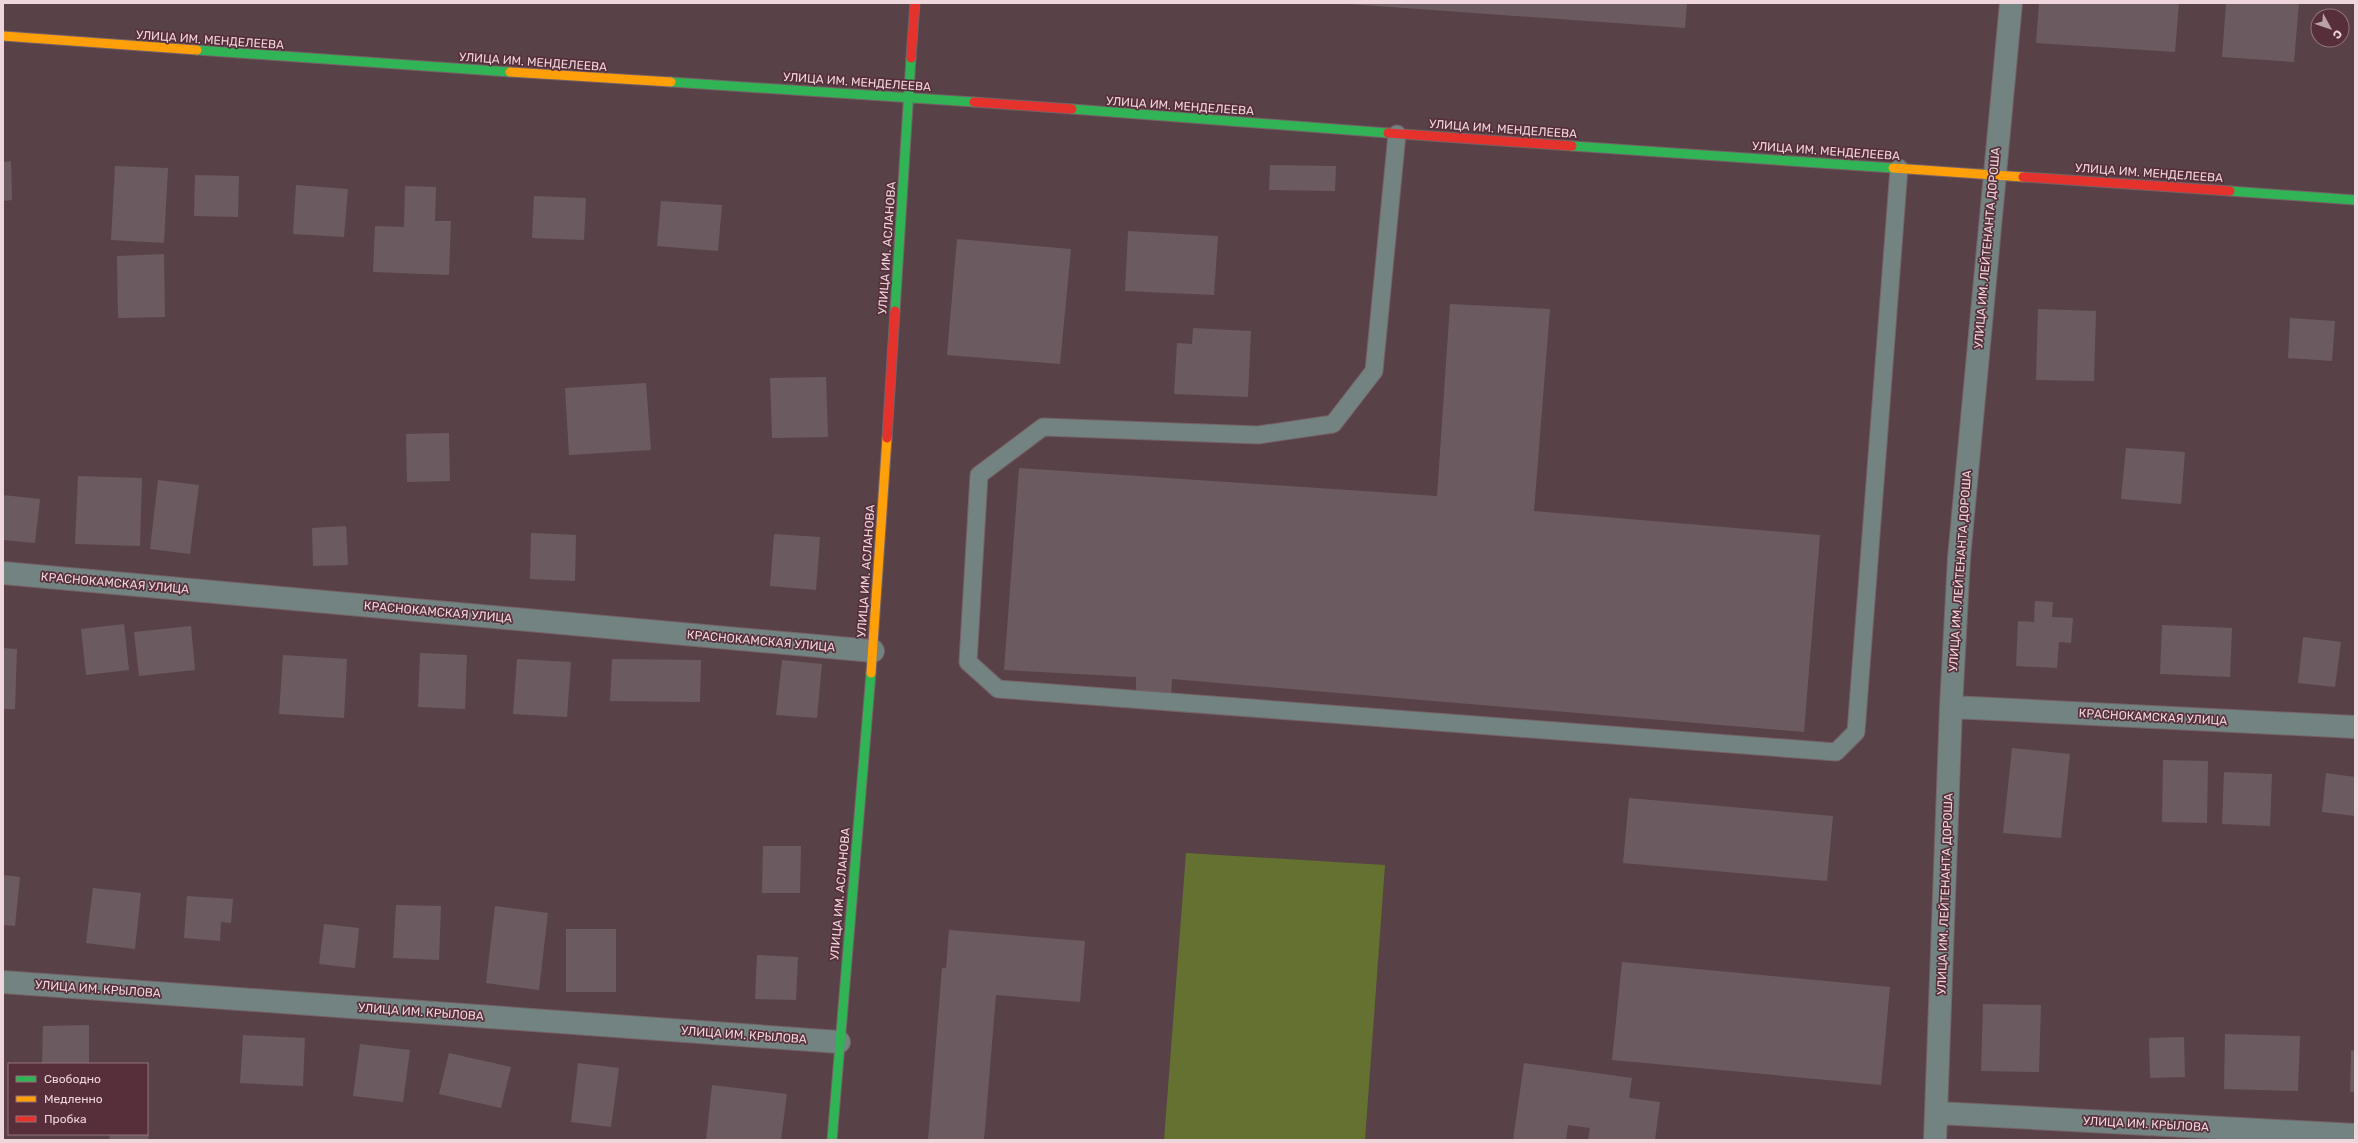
<svg xmlns="http://www.w3.org/2000/svg" width="2358" height="1143" font-family="Rubik,sans-serif">
<rect width="100%" height="100%" fill="#584248"/>
<!-- green -->
<path fill="#647130" d="M1186 853 1385 865 1365 1140H1164Z"/>
<!-- building -->
<path fill="#6c5a61" d="M1335 3H1687L1685 28Z
M2039 3H2179L2175 52 2036 43Z
M2226 3H2299L2294 62 2222 57Z
M11 161 12 200 3 201V162Z
M1270 165 1336 166 1335 191 1269 190Z
M115 166 168 168 164 243 111 240Z
M195 175 239 176 238 217 194 216Z
M296 185 348 189 344 237 293 234Z
M405 186 436 187 435 221H451L449 275 373 272 375 226 404 227Z
M534 196 586 198 584 240 532 238Z
M661 201 722 205 718 251 657 246Z
M1128 231 1218 236 1214 295 1125 291Z
M957 239 1071 249 1060 364 947 355Z
M164 254 165 317 118 318 117 256Z
M1450 304 1550 309 1534 511 1820 535 1804 732 1172 679 1171 698 1136 695V677L1004 670 1019 468 1437 496Z
M2038 309 2096 311 2094 381 2036 380Z
M2290 318 2335 321 2332 361 2288 358Z
M1193 328 1251 331 1248 397 1174 394 1177 343 1192 344Z
M826 377 828 437 772 438 770 378Z
M646 383 651 450 569 455 565 388Z
M449 433 450 481 407 482 406 434Z
M2126 448 2185 452 2181 504 2121 499Z
M78 476 142 478 140 546 75 544Z
M158 480 199 485 190 554 150 549Z
M3 495 40 499 35 543 3 540Z
M346 526 348 565 313 566 312 528Z
M531 533 576 535 575 581 530 579Z
M774 534 820 537 816 590 770 586Z
M2035 601 2053 602 2052 617 2073 618 2071 643 2059 642 2057 668 2016 666 2018 621 2034 622Z
M124 624 129 670 86 675 81 629Z
M2162 625 2232 628 2230 677 2160 674Z
M191 626 195 670 139 676 134 632Z
M2303 637 2341 642 2335 687 2298 683Z
M3 648 17 649 15 709H3Z
M420 653 467 655 465 709 418 707Z
M283 655 347 659 344 718 279 714Z
M517 659 571 662 567 717 513 714Z
M612 659 701 660 700 702 610 701Z
M782 660 822 664 817 718 776 715Z
M2012 748 2070 754 2061 838 2003 833Z
M2163 760 2208 761 2207 823 2162 822Z
M2224 772 2272 774 2270 826 2222 824Z
M2326 773 2355 777V816L2322 812Z
M1629 798 1833 816 1827 881 1623 863Z
M763 846H801L800 893H762Z
M3 875 20 877 15 926 3 925Z
M93 888 141 893 135 949 86 943Z
M187 896 233 899 231 923 221 922 220 941 184 938Z
M396 905 441 906 439 960 393 958Z
M495 906 548 913 539 990 486 983Z
M324 924 359 928 355 968 319 964Z
M566 929H616V992H566Z
M949 930 1085 941 1080 1002 996 995 984 1140H928L942 968H946Z
M757 955 798 957 796 1000 755 999Z
M1622 962 1890 987 1881 1085 1612 1060Z
M1983 1004 2041 1005 2039 1072 1981 1071Z
M89 1025V1064H42L43 1026Z
M2225 1034 2300 1036 2298 1091 2224 1089Z
M243 1035 305 1038 303 1086 240 1083Z
M2184 1037 2185 1077 2150 1078 2149 1038Z
M360 1044 410 1050 403 1102 353 1096Z
M2351 1050 2355 1051V1092H2350Z
M449 1053 511 1067 501 1108 439 1094Z
M578 1063 619 1068 611 1127 571 1122Z
M1524 1063 1632 1078 1629 1098 1660 1102 1655 1140H1588L1590 1128 1568 1125 1566 1140H1513Z
M712 1085 787 1094 781 1140H706Z
M147 1133H149L148 1140H109L110 1134Z"/>
<g fill="none" stroke-linecap="round" stroke-linejoin="round">
<!-- lane casing -->
<g stroke="#756166" stroke-width="19">
<path id="lane" d="M1397 134 1374 371 1333 424 1258 435 1043 427 979 475 968 662 998 689 1836 752 1856 732 1899 168"/>
</g>
<!-- street casing -->
<g stroke="#756166" stroke-width="24">
<path id="street" d="M3 573 873 651
M1951 707 2355 727
M3 982 839 1042
M1938 1113 2355 1135
M1935 1140 1951 707 1959 558 2011 3"/>
</g>
<!-- fast casing -->
<g stroke="#756166" stroke-width="11">
<path id="fast" d="M197 50 510 72
M671 82 974 102
M1072 109 1388 133
M1572 146 1893 168
M2230 191 2355 200
M895 311 911 58
M832 1140 871 673"/>
</g>
<!-- slow casing -->
<g stroke="#756166" stroke-width="11">
<path id="slow" d="M3 36 197 50
M510 72 671 82
M1893 168 2023 177
M871 673 887 438"/>
</g>
<!-- jam casing -->
<g stroke="#756166" stroke-width="11">
<path id="jam" d="M911 58 915 3
M974 102 1072 109
M1388 133 1572 146
M2023 177 2230 191
M887 438 895 311"/>
</g>
<!-- lane -->
<use href="#lane" stroke="#728381" stroke-width="17"/>
<!-- street -->
<use href="#street" stroke="#728381" stroke-width="22"/>
<!-- fast -->
<use href="#fast" stroke="#30b455" stroke-width="9"/>
<!-- slow -->
<use href="#slow" stroke="#ff9f0a" stroke-width="9"/>
<!-- jam -->
<use href="#jam" stroke="#e5322d" stroke-width="9"/>
</g>
<g text-anchor="middle" stroke-width="3.5" stroke-linejoin="round" paint-order="stroke">
<!-- street labels -->
<g font-size="12" fill="#efd5dc" stroke="#562f3b">
<text transform="translate(210 40) rotate(4)" y="4">УЛИЦА ИМ. МЕНДЕЛЕЕВА</text>
<text transform="translate(533 62) rotate(4)" y="4">УЛИЦА ИМ. МЕНДЕЛЕЕВА</text>
<text transform="translate(857 82) rotate(4)" y="4">УЛИЦА ИМ. МЕНДЕЛЕЕВА</text>
<text transform="translate(1180 106) rotate(4)" y="4">УЛИЦА ИМ. МЕНДЕЛЕЕВА</text>
<text transform="translate(1503 129) rotate(4)" y="4">УЛИЦА ИМ. МЕНДЕЛЕЕВА</text>
<text transform="translate(1826 151) rotate(4)" y="4">УЛИЦА ИМ. МЕНДЕЛЕЕВА</text>
<text transform="translate(2149 173) rotate(4)" y="4">УЛИЦА ИМ. МЕНДЕЛЕЕВА</text>
<text transform="translate(887 248) rotate(-86)" y="4">УЛИЦА ИМ. АСЛАНОВА</text>
<text transform="translate(1987 248) rotate(-85)" y="4">УЛИЦА ИМ. ЛЕЙТЕНАНТА ДОРОША</text>
<text transform="translate(866 571) rotate(-86)" y="4">УЛИЦА ИМ. АСЛАНОВА</text>
<text transform="translate(1960 571) rotate(-86)" y="4">УЛИЦА ИМ. ЛЕЙТЕНАНТА ДОРОША</text>
<text transform="translate(115 583) rotate(5)" y="4">КРАСНОКАМСКАЯ УЛИЦА</text>
<text transform="translate(438 612) rotate(5)" y="4">КРАСНОКАМСКАЯ УЛИЦА</text>
<text transform="translate(761 641) rotate(5)" y="4">КРАСНОКАМСКАЯ УЛИЦА</text>
<text transform="translate(2153 717) rotate(3)" y="4">КРАСНОКАМСКАЯ УЛИЦА</text>
<text transform="translate(840 894) rotate(-85)" y="4">УЛИЦА ИМ. АСЛАНОВА</text>
<text transform="translate(1945 894) rotate(-88)" y="4">УЛИЦА ИМ. ЛЕЙТЕНАНТА ДОРОША</text>
<text transform="translate(98 989) rotate(4)" y="4">УЛИЦА ИМ. КРЫЛОВА</text>
<text transform="translate(421 1012) rotate(4)" y="4">УЛИЦА ИМ. КРЫЛОВА</text>
<text transform="translate(744 1035) rotate(4)" y="4">УЛИЦА ИМ. КРЫЛОВА</text>
<text transform="translate(2146 1124) rotate(3)" y="4">УЛИЦА ИМ. КРЫЛОВА</text>
</g>
</g>
<!-- border -->
<rect width="2358" height="1143" fill="none" stroke="#efd5dc" stroke-width="8"/>
<!-- legend -->
<rect x="8" y="1063" width="140" height="72" fill="#562f3b" stroke="#93717b"/>
<rect x="16" y="1076" width="20" height="6" fill="#30b455" stroke="#93717b"/>
<text x="44" y="1083" font-size="12" fill="#efd5dc">Свободно</text>
<rect x="16" y="1096" width="20" height="6" fill="#ff9f0a" stroke="#93717b"/>
<text x="44" y="1103" font-size="12" fill="#efd5dc">Медленно</text>
<rect x="16" y="1116" width="20" height="6" fill="#e5322d" stroke="#93717b"/>
<text x="44" y="1123" font-size="12" fill="#efd5dc">Пробка</text>
<!-- north arrow -->
<g transform="translate(2330 28) rotate(130)"><circle r="19" fill="#562f3b" stroke="#93717b"/>
<path d="M0-3L7 15L0 10L-7 15Z" fill="#baa2a8"/>
<text y="-6" font-size="11" font-weight="bold" text-anchor="middle" fill="#efd5dc">С</text>
</g>
</svg>
